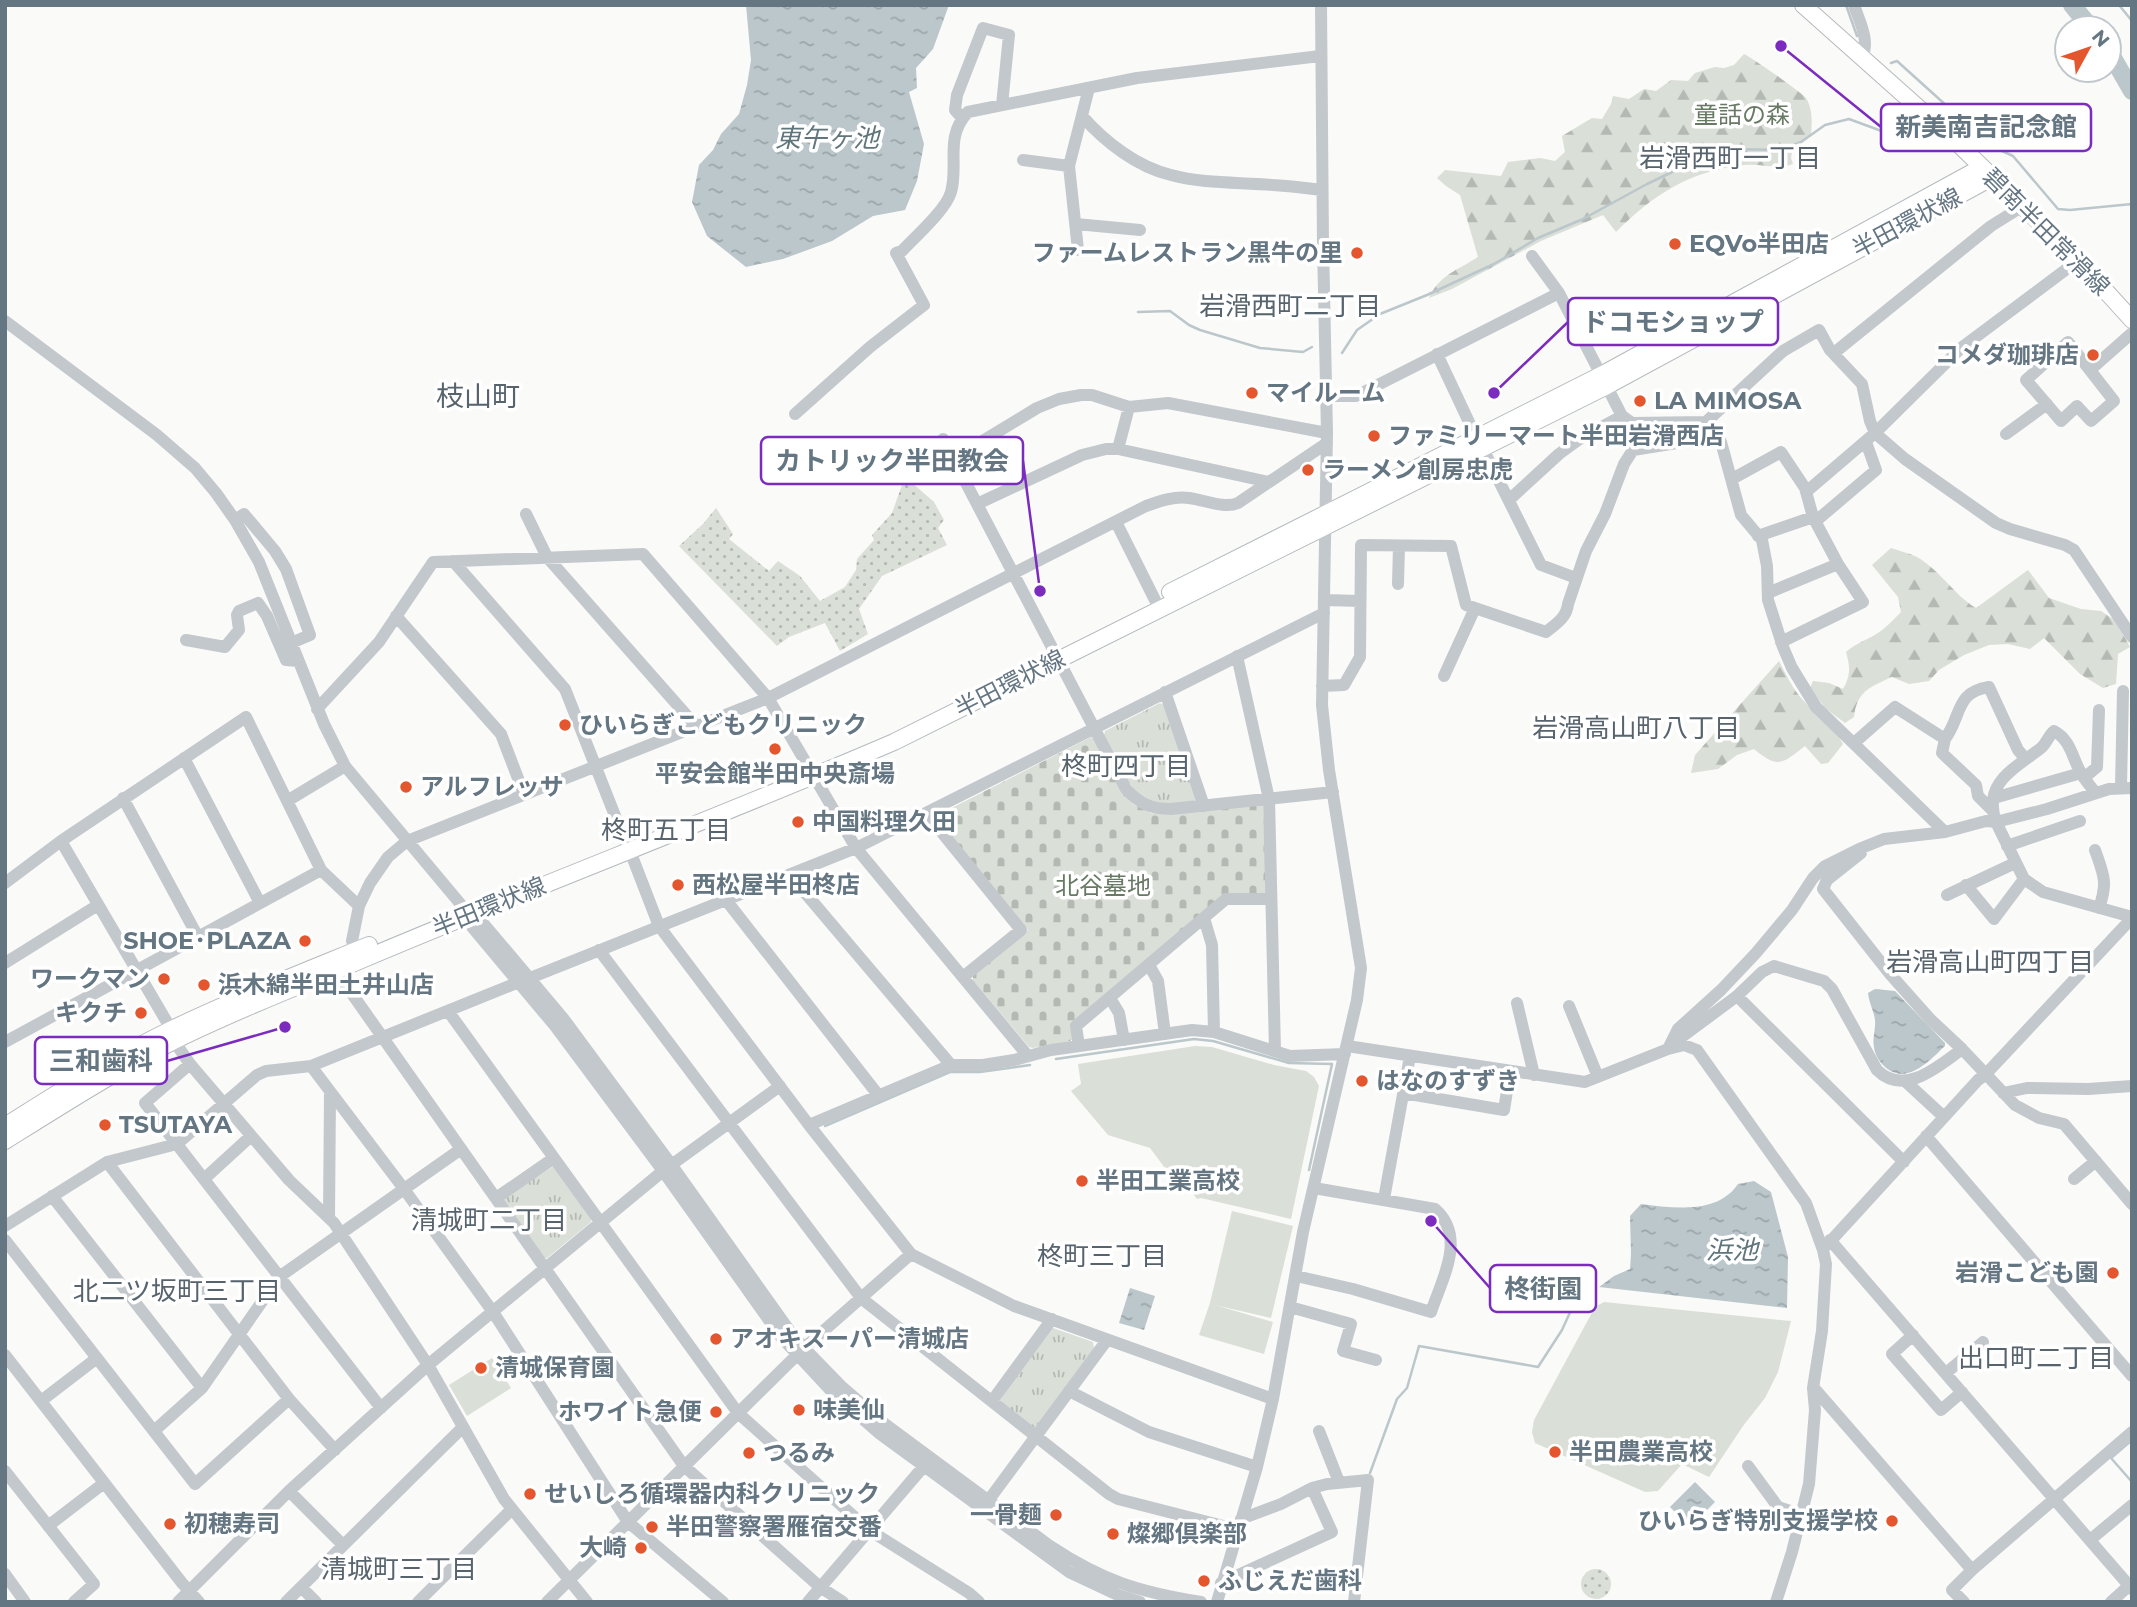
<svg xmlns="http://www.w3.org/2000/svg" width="2137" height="1607" font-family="Montserrat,'Noto Sans JP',sans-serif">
<defs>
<pattern id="grass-dots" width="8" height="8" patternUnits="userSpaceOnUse" patternTransform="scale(1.75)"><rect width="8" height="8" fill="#dadfd7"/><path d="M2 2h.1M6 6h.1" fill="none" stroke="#b4b9b4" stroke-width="1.8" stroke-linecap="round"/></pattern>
<pattern id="forest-firs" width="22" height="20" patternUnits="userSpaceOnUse" patternTransform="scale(1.75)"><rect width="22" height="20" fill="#dadfd7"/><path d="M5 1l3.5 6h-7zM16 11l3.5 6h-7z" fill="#b4b9b4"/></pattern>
<pattern id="cemetery-stones" width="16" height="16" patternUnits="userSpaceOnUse" patternTransform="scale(1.75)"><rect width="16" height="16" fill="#dadfd7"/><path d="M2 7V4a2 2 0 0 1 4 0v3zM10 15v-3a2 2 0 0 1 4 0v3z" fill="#b4b9b4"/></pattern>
<pattern id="park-tufts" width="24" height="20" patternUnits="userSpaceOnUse" patternTransform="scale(1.75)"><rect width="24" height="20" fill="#dadfd7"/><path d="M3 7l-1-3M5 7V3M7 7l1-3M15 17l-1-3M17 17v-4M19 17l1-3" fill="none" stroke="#b4b9b4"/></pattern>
<pattern id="water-ripples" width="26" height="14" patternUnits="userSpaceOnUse" patternTransform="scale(1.75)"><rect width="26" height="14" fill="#bbc7cb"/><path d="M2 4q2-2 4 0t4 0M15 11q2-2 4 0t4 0" fill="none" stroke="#9ca6aa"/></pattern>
</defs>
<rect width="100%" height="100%" fill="#fafaf8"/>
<!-- grass -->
<path fill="url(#grass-dots)" d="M911 482 934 502 944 520 938 528 947 545 882 576 859 609 868 634 840 651 825 623 789 637 777 646 679 546 703 524 716 508 733 534 729 539 769 571 778 561 800 576 820 601 845 587 856 570 857 559 874 540 872 535 892 513 902 485Z
M1581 1584a15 15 0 1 1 30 0a15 15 0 1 1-30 0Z"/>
<!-- forest -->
<path fill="url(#forest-firs)" d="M1744 54C1751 57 1804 94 1806 98 1813 110 1812 122 1811 135L1792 152 1791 158 1793 164C1777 170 1761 163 1744 165 1690 171 1654 194 1616 232L1603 215 1541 241 1452 289 1429 298C1439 275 1458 270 1478 257L1460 195 1446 186 1437 178 1445 170 1501 176 1508 162 1540 158 1555 161 1565 152 1562 136 1592 118 1602 119 1611 104 1613 96 1629 99 1644 89 1656 91 1671 80 1688 81 1695 73 1715 67 1724 68 1734 65Z
M1891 548C1899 551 1909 553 1917 557 1940 570 1954 595 1976 608L2028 570 2049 598 2081 609 2101 611 2116 621 2130 647 2118 654 2116 684 2103 688 2080 674 2044 638 2030 649 2008 644 1989 645 1964 655 1939 670 1929 681 1909 684 1892 677C1870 687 1857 691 1854 717L1845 723 1825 708 1810 688 1813 681 1829 683 1843 689C1851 676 1850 666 1846 652 1856 643 1867 640 1878 633 1887 627 1893 620 1901 612L1898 597 1872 565Z
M1779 661C1786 674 1792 688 1802 699 1816 715 1834 726 1843 744L1828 763 1821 764 1805 746C1782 764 1778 769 1754 749L1737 755 1718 769 1691 773 1695 755Z"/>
<!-- cemetery -->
<path fill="url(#cemetery-stones)" d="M1091 737 1095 740 1133 804 1151 813 1162 814 1261 804 1263 807 1267 892 1263 895 1225 896 1072 1026 1073 1038 1070 1041 1033 1048 1029 1047 973 980V976L1028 930 937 819 938 815Z"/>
<!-- park -->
<path fill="url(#park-tufts)" d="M1160 703 1164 705 1197 798 1193 802C1181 803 1167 807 1155 804 1130 797 1115 757 1104 735L1105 731Z
M554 1166 591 1218V1222L547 1258H544L504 1201 505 1197Z
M1053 1328 1093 1342 1094 1348 1036 1427H1032L999 1402 1049 1329Z"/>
<!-- pitch -->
<path fill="#dadfd7" d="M1195 1046 1212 1047 1274 1065 1306 1071 1314 1077 1319 1086 1291 1219 1201 1198 1197 1199 1174 1168 1168 1172 1150 1148 1108 1135 1071 1091 1081 1084 1078 1064Z
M1232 1211 1293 1226 1271 1318 1215 1305 1273 1322 1264 1354 1199 1335 1210 1303Z
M1604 1302 1791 1321 1778 1372 1765 1398 1743 1426 1709 1477 1682 1464 1658 1491 1645 1492 1535 1443 1532 1432 1534 1420 1595 1307Z
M492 1358 511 1388 467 1416 449 1385Z"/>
<!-- water -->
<path fill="url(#water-ripples)" d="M746 5H949L933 49 916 68 917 88 909 92 924 144 917 181 905 210 873 216 832 241 783 259 746 267 707 236 692 202 699 165 713 150 721 134 739 114 747 85 751 60Z
M1875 989 1895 991 1945 1043V1046C1929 1061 1906 1087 1884 1066 1879 1061 1875 1055 1874 1047 1872 1038 1876 1029 1875 1020 1874 1011 1869 1003 1868 993Z
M1754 1181 1771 1192 1788 1257 1787 1308 1599 1287 1614 1276 1630 1269 1631 1254 1630 1216 1641 1204C1673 1208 1717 1215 1738 1184Z
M1130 1288 1155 1296 1144 1330 1119 1323Z
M1695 1482 1715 1502 1690 1527 1670 1507Z"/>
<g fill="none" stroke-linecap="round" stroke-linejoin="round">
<!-- stream -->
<path stroke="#bbc7cb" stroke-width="2.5" d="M1846 5 1857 36
M2119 5 2132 21
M1891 63 1897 61 1948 107 1947 114 1957 124
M1963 130 1975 141
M1980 144 1985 148 2000 150 2013 156 2058 209 2070 210 2132 204
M1138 312 1170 311 1189 325 1200 330 1260 348 1303 352 1312 347
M1342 353 1357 330 1380 314 1427 295 1494 264 1538 238 1583 219 1647 184 1712 153 1729 149 1781 150 1801 142 1825 125 1849 119 1887 133
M1056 1059 1194 1039 1213 1041 1289 1063 1332 1064 1309 1170
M825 1126 950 1072H980L1030 1065
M2132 1440 2111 1458 2132 1482
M1370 1473 1397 1399 1407 1388 1419 1346 1538 1367 1562 1330 1572 1308 1571 1290"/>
<!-- river -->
<path stroke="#bbc7cb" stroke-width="18" d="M2072 5 2091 28
M2109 51 2132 91"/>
<!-- major casing -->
<g stroke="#b5babe" stroke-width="18">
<path id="major" d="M1803 5 1949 135 2072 254 2132 320
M1170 592 1601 375 1982 167
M5 1126C60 1091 114 1057 172 1029 236 998 303 972 369 945
M5 1141C61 1106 116 1071 174 1041 234 1011 297 987 359 961 536 886 717 818 894 742L1607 386 1993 177"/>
</g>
<!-- minor -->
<path stroke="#c3c8cc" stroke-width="12" d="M1854 5C1860 23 1870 40 1862 58
M1082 116C1105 142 1137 167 1171 175 1204 184 1239 182 1273 185 1289 186 1306 188 1322 190
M962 118 955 110 957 95 983 28 1009 35 1002 105
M1023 160 1069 166
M1076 224 1140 230
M1078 250 1069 166 1089 88
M1532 256 1559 293 1622 416 1632 423 1706 422 1783 351 1819 330 1830 350 1862 384 1870 421 1875 433 1905 459 1996 523 2010 529 2065 545 2074 550 2132 637
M5 321 157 435 195 468 216 493 235 520 259 562 324 724 345 766 463 907 469 914 483 923 563 1018 671 1164 789 1330 804 1348 841 1386 885 1424 1050 1546C1103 1581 1139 1592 1201 1602
M2068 342 2114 401 2091 421 2077 406 2061 421 2026 380Z
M1834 353 1991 226 2023 206
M1437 354 1476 437
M2090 370 2132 333
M1325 396H1356L1559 293
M795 414 870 347 924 305 896 253 902 251C915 237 946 210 951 192 959 164 944 137 968 112L1137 78 1320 56
M2006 434 2047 404
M943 439 1126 789C1140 804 1151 809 1171 809L1333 792
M1118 449 1129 407
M1483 449 1541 565 1576 578
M953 459 1037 408 1059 399 1081 395H1092L1129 407 1168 403 1327 433
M1732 479 1781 452 1805 488 1813 517 1838 564 1863 602 1781 642
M1806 492 1875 433 1961 348 2068 268 2075 258
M1509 500 1559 454 1581 438 1622 416
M977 504 1082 455 1106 449H1118L1269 482
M526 514 547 557 696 726
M235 520 244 514 275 551 286 569 310 635 291 643
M1816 521 1876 470 1866 442
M1116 522 1155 600
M1758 536 1813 517
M453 561 565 689 625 841
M1398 584 1399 546
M1768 593 1838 564
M1325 600 1360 601
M396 616 501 734 524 794
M186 640 225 647 239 630 237 615 239 611 258 603 267 616 286 660 298 661
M1237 656 1269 799 1275 1051
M1444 676 1475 608
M1322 686 1344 685 1360 657 1361 545 1451 546 1466 605 1546 632C1556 624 1567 617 1568 604L1586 551 1605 514 1624 464 1633 450 1708 438 1721 442 1741 515 1762 540 1767 566 1768 600 1783 647 1792 668 1816 707 1945 832
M1165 692 1204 806
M317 709 379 642 433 562 643 554 768 698 856 848 1028 1056
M1945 739 1942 753 1976 785 1978 796 1992 810
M1854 743 1895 707 1945 739C1962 716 1955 692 1989 687L2018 750 2025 758
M184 758 260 903
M2084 778 2097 767 2099 710
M2121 787 2123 691
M2095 792C2090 786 2085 780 2081 773 2072 758 2071 740 2054 731 2048 736 2047 743 2041 748 2016 768 1982 782 1996 822L2047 809 2109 789 2132 788
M123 798 198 937
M1994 798 2081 773
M287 801 345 766
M926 813 1021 930 963 977
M61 841 171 1029
M2007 846 2080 821
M2095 850C2104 876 2108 882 2099 908
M630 851 659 926 809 1125 911 1254 1014 1306 1273 1399
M1861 853 1827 880 1823 889 1890 974 1930 1019 1962 1049 2015 1105 2039 1118 2064 1124 2132 1204
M790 875 951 1065
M5 883 61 841 246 717 321 870 359 906
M1966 885 1994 919 2024 879
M1947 895 2015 863
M726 900 879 1096
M469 914 472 927 555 1026 663 1171 781 1337 833 1393 880 1434 1069 1572 1118 1595 1140 1602
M1204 918 1212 945 1214 1032
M599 950 861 1298 1109 1494 1118 1499 1239 1530
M356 951 352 941 359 906 370 883 388 857 407 841 768 698 1146 506C1160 501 1174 496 1189 498 1205 500 1224 509 1238 503L1327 443
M5 963 98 905
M1149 965 1158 981 1165 1034
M336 971 684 1466 820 1587 843 1602
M530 978 856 848 1324 613
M1737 996 1762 972 1774 966 1824 981 1832 989 1877 1070C1904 1097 1939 1066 1962 1049
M1110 998 1119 1013 1124 1040
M1517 1003 1534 1075
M1569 1006 1598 1077
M448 1011 738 1413 869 1530 969 1593 979 1602
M174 1041 190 1064 289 1180 334 1223 428 1365 504 1499 587 1602
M5 1042 321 870
M1675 1042 1737 996 1904 1162
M1079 1046 1076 1026 1226 899H1271
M1347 1046 1585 1082 1668 1049 1684 1045 1697 1050 1806 1203 1823 1250 1826 1264 1822 1331 1813 1388 1815 1410 1809 1484 1792 1552 1776 1602
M1668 1049 1678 1029 1721 990 1756 953 1792 910 1813 878 1825 866 1859 849 1884 839 1945 832 1986 821 1996 822 2024 879 2043 892 2132 917
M190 1064 145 1103 381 1408
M311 1066 404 1189 493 1312 628 1522 723 1602
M1905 1081 1944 1117
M1403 1093 1504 1110 1510 1072
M2003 1093 2027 1088 2088 1089 2132 1086
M809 1125 951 1065H983L1014 1060 1051 1050 1192 1030 1214 1032 1290 1056 1345 1054
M1926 1136 2132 1376
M107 1162 289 1399 335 1450
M204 1179 251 1136
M2074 1179 2096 1161
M52 1196 202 1388
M496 1198 554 1158
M1384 1199 1410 1056
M329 1218 330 1092
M5 1226 107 1162 177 1144 257 1075 266 1071 311 1066 519 982
M5 1240 195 1484 289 1399
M1830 1240 2132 1589
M1827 1245 1978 1080 1985 1075 2132 918
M1296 1276 1353 1289 1431 1312C1442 1279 1467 1237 1435 1209L1314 1188
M1290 1307 1351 1324 1343 1351 1376 1360
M1913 1335 1892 1354 1941 1410 1962 1392
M5 1355 182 1583 199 1602
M1946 1373 1983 1342
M1814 1388 1972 1570
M1069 1391 1149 1432 1257 1467
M41 1401 97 1358
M992 1401 1052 1319
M154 1431 202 1388 279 1277 461 1149
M1319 1431 1339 1482
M1748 1466 1778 1507 1802 1515
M5 1471 94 1584 74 1602
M289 1491 343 1545
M988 1501 1107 1340
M1241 1519 1281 1504 1312 1488 1327 1484 1368 1480 1354 1602
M48 1526 104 1483
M2090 1540 2132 1505
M5 1574 25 1602
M1221 1583 1332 1532 1312 1488
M301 1587 316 1602
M178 1602 289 1491 428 1365 663 1171 780 1086
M286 1602 462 1428
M418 1602 512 1509
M547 1602 804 1348 911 1254
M808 1602 924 1466
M1217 1602 1257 1467 1273 1399 1303 1232 1357 1000 1361 968 1329 770 1322 705 1327 433 1323 244 1321 5
M1964 1602 1952 1590 1972 1570 2132 1432
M2111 1602 2132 1583"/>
<!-- major -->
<use href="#major" stroke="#fff" stroke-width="16"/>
</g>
<!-- markers -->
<g fill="#e4572e" stroke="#fff" stroke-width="2.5">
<circle cx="1675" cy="244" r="7"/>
<circle cx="1357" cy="253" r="7"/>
<circle cx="2093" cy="355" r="7"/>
<circle cx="1252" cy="393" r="7"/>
<circle cx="1640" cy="401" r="7"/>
<circle cx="1374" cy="436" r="7"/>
<circle cx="1308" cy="470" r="7"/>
<circle cx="565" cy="725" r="7"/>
<circle cx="775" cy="749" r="7"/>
<circle cx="406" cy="787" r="7"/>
<circle cx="798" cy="822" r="7"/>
<circle cx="678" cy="885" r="7"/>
<circle cx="305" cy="941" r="7"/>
<circle cx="164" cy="979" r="7"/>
<circle cx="204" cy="985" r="7"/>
<circle cx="141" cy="1013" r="7"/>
<circle cx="1362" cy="1081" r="7"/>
<circle cx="105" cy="1125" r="7"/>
<circle cx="1082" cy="1181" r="7"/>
<circle cx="2113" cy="1273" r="7"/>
<circle cx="716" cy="1339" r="7"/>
<circle cx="481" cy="1368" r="7"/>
<circle cx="799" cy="1410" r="7"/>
<circle cx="716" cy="1412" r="7"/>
<circle cx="1555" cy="1452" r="7"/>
<circle cx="749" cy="1453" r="7"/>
<circle cx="530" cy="1494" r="7"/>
<circle cx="1056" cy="1515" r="7"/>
<circle cx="1892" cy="1521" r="7"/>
<circle cx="170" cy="1524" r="7"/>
<circle cx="652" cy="1527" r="7"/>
<circle cx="1113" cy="1534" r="7"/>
<circle cx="641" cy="1548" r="7"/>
<circle cx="1204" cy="1581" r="7"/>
</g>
<g text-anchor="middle" stroke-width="7" stroke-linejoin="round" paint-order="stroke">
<!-- park labels -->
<g font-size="24" fill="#687a64" stroke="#fff">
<text x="1742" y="123">童話の森</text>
<text x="1103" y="894">北谷墓地</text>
</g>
<!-- street labels -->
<g font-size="24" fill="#657683" stroke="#fff">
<text transform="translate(1907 223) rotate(-28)" y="8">半田環状線</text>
<text transform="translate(2046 232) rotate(45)" y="8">碧南半田常滑線</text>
<text transform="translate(1010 684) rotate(-27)" y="8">半田環状線</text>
<text transform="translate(489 907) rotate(-22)" y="8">半田環状線</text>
</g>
<!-- poi labels -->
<g font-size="24" font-weight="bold" fill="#657683" stroke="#fff" text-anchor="start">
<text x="1689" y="252">EQVo半田店</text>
<text x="1343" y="261" text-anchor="end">ファームレストラン黒牛の里</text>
<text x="2079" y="363" text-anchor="end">コメダ珈琲店</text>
<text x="1266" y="401">マイルーム</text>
<text x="1654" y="409">LA MIMOSA</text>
<text x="1388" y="444">ファミリーマート半田岩滑西店</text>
<text x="1322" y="478">ラーメン創房忠虎</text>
<text x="579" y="733">ひいらぎこどもクリニック</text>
<text x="775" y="782" text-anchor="middle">平安会館半田中央斎場</text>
<text x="420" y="795">アルフレッサ</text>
<text x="812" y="830">中国料理久田</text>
<text x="692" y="893">西松屋半田柊店</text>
<text x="291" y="949" text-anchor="end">SHOE･PLAZA</text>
<text x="150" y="987" text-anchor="end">ワークマン</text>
<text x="218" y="993">浜木綿半田土井山店</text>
<text x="127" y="1021" text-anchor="end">キクチ</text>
<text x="1376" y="1089">はなのすずき</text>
<text x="119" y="1133">TSUTAYA</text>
<text x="1096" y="1189">半田工業高校</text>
<text x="2099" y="1281" text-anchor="end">岩滑こども園</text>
<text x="730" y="1347">アオキスーパー清城店</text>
<text x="495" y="1376">清城保育園</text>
<text x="813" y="1418">味美仙</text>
<text x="702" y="1420" text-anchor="end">ホワイト急便</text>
<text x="1569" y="1460">半田農業高校</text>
<text x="763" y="1461">つるみ</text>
<text x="544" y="1502">せいしろ循環器内科クリニック</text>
<text x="1042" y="1523" text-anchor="end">一骨麺</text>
<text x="1878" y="1529" text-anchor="end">ひいらぎ特別支援学校</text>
<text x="184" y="1532">初穂寿司</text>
<text x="666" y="1535">半田警察署雁宿交番</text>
<text x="1127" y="1542">燦郷倶楽部</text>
<text x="627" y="1556" text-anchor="end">大崎</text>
<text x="1218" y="1589">ふじえだ歯科</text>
</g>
<!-- water labels -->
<g font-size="26" font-style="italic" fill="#60757c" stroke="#fff">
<text x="827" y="147">東午ヶ池</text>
<text x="1732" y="1259">浜池</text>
</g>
<!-- neighbourhood labels -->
<g font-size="26" fill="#57646e" stroke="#fff">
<text x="1730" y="167">岩滑西町一丁目</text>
<text x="1290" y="315">岩滑西町二丁目</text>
<text x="1636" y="737">岩滑高山町八丁目</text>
<text x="1126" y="775">柊町四丁目</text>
<text x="666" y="839">柊町五丁目</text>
<text x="1990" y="971">岩滑高山町四丁目</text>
<text x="489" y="1229">清城町二丁目</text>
<text x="1102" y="1265">柊町三丁目</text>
<text x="177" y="1300">北二ツ坂町三丁目</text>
<text x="2036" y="1367">出口町二丁目</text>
<text x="399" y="1578">清城町三丁目</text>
</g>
<!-- quarter labels -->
<g font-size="28" fill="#57646e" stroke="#fff">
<text x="478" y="406">枝山町</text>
</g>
</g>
<!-- callouts -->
<path fill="none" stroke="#7b2cbf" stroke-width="2.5" d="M1781 46L1881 127M1494 393L1568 322M1040 591L1023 461M285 1027L167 1061M1431 1221L1490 1288"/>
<g fill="#7b2cbf" stroke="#fff" stroke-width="2.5">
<circle cx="1781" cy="46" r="7"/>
<circle cx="1494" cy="393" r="7"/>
<circle cx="1040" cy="591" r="7"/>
<circle cx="285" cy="1027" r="7"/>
<circle cx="1431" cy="1221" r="7"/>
</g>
<g fill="#fff" stroke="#7b2cbf" stroke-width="2.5">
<rect x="1881" y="104" width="210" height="47" rx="7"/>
<rect x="1568" y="298" width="210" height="47" rx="7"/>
<rect x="761" y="437" width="262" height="47" rx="7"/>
<rect x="35" y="1037" width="132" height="47" rx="7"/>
<rect x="1490" y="1265" width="106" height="47" rx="7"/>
</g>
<g font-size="26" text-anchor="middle" font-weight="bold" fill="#657683">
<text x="1986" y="136">新美南吉記念館</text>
<text x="1673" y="331">ドコモショップ</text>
<text x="892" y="470">カトリック半田教会</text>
<text x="101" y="1070">三和歯科</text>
<text x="1543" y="1298">柊街園</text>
</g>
<!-- border -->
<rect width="2137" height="1607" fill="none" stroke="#657683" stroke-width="14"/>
<!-- north arrow -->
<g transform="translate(2088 49) rotate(50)"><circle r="33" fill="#ffffff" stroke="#c1c8cd" stroke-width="2"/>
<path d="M0-5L12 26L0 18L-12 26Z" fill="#e4572e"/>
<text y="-10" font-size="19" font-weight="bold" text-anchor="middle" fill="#657683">N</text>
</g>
</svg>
